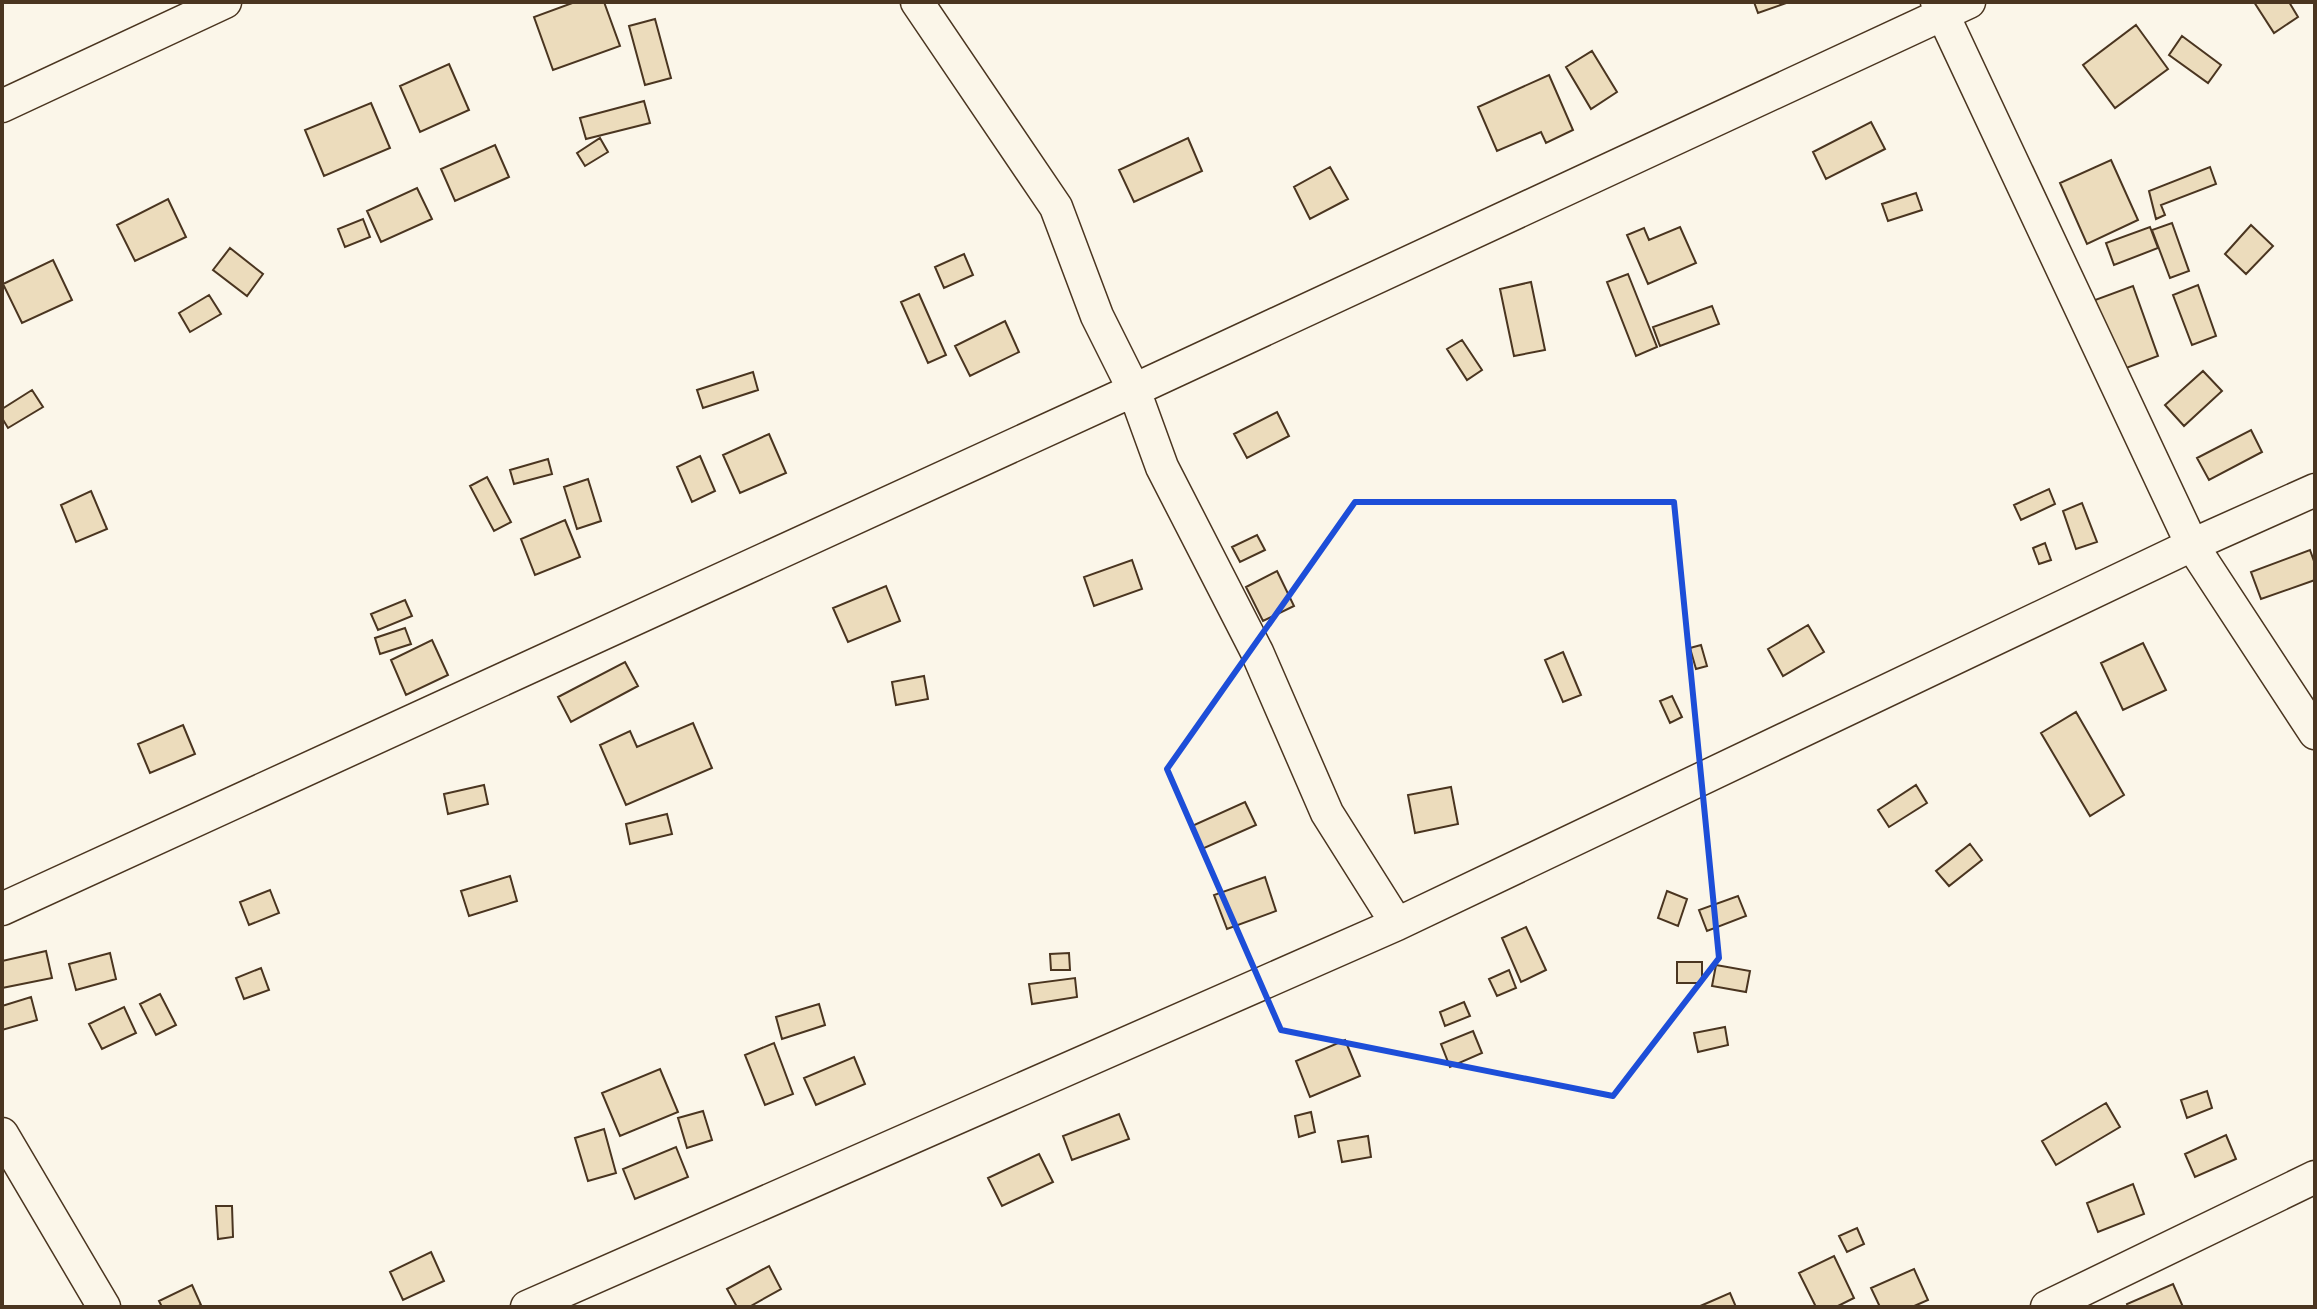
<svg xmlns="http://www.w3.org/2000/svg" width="2317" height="1309" font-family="Manrope,sans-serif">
<rect width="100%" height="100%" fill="#fbf6e9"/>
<!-- building -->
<path fill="#ecdcbc" stroke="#4a3520" stroke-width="2" d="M575 2H604L620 46 553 70 534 17Z
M1754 2H1789L1758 13Z
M2254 2H2289L2298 17 2274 33Z
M655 19 671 78 645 85 629 26Z
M2136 25 2168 69 2115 108 2083 65Z
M2182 36 2221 65 2208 83 2169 55Z
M1592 51 1617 92 1591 109 1566 67Z
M449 64 469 110 420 132 400 86Z
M1549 75 1573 130 1546 143 1541 132 1497 151 1478 107Z
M644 101 650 123 586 139 580 118Z
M371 103 390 148 324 176 305 130Z
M1871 122 1885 149 1826 179 1813 152Z
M600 138 608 152 585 166 577 153Z
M1188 138 1202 171 1134 202 1119 170Z
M495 145 509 177 455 201 441 169Z
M2111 160 2138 220 2087 244 2060 183Z
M1330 167 1348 199 1310 219 1294 187Z
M2210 167 2216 184 2161 205 2165 215 2156 219 2149 191Z
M417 188 432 219 381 242 367 211Z
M1916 193 1922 210 1888 221 1882 204Z
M168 199 186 237 135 261 117 225Z
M363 219 370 237 345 247 338 229Z
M2172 223 2189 271 2170 278 2152 230Z
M2251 225 2273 246 2246 274 2225 254Z
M1680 227 1696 263 1648 284 1627 235 1644 228 1649 240Z
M2150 227 2158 248 2114 265 2106 243Z
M230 248 263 274 247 296 213 270Z
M964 254 973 275 944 288 935 267Z
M53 260 72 300 22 323 3 284Z
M1628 274 1657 347 1636 356 1607 282Z
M1531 282 1545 350 1514 356 1500 289Z
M2198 285 2216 336 2192 345 2173 295Z
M2133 286 2158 356 2121 370 2095 300Z
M919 294 946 355 928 363 901 302Z
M209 295 221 314 190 332 179 313Z
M1712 306 1719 324 1660 346 1653 327Z
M1005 321 1019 352 970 376 955 346Z
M1462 340 1482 370 1467 380 1447 349Z
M2203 371 2222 391 2184 426 2165 405Z
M753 372 758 390 703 408 697 390Z
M32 390 43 407 8 428 2 418V409Z
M1277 412 1289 436 1247 458 1234 434Z
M2251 430 2262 452 2209 480 2197 458Z
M769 434 786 473 740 493 723 455Z
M700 456 715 491 692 502 677 467Z
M548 459 552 474 514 484 510 470Z
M487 477 511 522 494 531 470 486Z
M588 479 601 521 577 529 564 487Z
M2049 489 2055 504 2021 520 2014 505Z
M91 491 107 529 76 542 61 505Z
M2082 503 2097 542 2076 549 2063 511Z
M565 520 580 557 535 575 521 539Z
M1257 535 1265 550 1240 562 1232 547Z
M2045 543 2051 560 2039 564 2033 548Z
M2310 550 2315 564V580L2261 599 2251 572Z
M1132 560 1142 589 1094 606 1084 577Z
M1277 571 1294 606 1263 621 1246 587Z
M886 586 900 621 848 642 833 608Z
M405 600 412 616 378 630 371 614Z
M1808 625 1824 652 1783 676 1768 649Z
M405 628 411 644 380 654 375 638Z
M432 640 448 675 406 695 391 660Z
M2143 643 2166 690 2123 710 2101 663Z
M1701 645 1707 666 1696 669 1690 648Z
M1563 652 1581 695 1563 702 1545 660Z
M625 662 638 686 571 722 558 697Z
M924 676 928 699 896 705 892 682Z
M1672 696 1682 717 1670 723 1660 701Z
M2076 712 2124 795 2090 816 2041 733Z
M693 723 712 768 626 805 600 745 630 731 637 747Z
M183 725 195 754 150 773 138 744Z
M484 785 488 804 448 814 444 794Z
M1916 785 1927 803 1889 827 1878 810Z
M1451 787 1458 824 1415 833 1408 795Z
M1245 802 1256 825 1202 849 1192 826Z
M667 814 672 834 630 844 626 824Z
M1970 844 1982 860 1949 886 1936 871Z
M510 876 517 901 469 916 461 891Z
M1265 877 1276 911 1227 929 1214 895Z
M270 890 279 913 249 925 240 902Z
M1667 891 1687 899 1678 926 1658 918Z
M1738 896 1746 916 1707 931 1699 910Z
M1526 927 1546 970 1521 982 1502 938Z
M46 951 52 978 2 988V961Z
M110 953 116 979 76 990 69 964Z
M1069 953 1070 970H1051L1050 954Z
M1677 962H1702V983H1677Z
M1716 965 1750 971 1746 992 1712 986Z
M261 968 269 990 244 999 236 978Z
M1509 970 1516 988 1497 996 1489 979Z
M1075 978 1077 997 1032 1004 1029 984Z
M160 994 176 1025 156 1035 140 1004Z
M31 997 37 1020 2 1030V1006Z
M1464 1002 1470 1016 1445 1026 1440 1012Z
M819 1004 825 1025 782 1039 776 1017Z
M124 1007 136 1033 102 1049 89 1024Z
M1725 1027 1728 1045 1698 1052 1694 1033Z
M1473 1031 1482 1053 1450 1067 1441 1044Z
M1345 1040 1360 1076 1310 1097 1296 1061Z
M774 1043 793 1094 765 1105 745 1055Z
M854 1057 865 1084 816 1105 804 1078Z
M660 1069 678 1112 620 1136 602 1093Z
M2207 1091 2212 1108 2187 1118 2181 1100Z
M2106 1103 2120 1127 2056 1165 2042 1141Z
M703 1111 712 1140 687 1148 678 1118Z
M1311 1112 1315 1132 1299 1137 1295 1116Z
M1119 1114 1129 1139 1072 1160 1063 1136Z
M604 1129 616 1173 588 1181 575 1138Z
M2226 1135 2236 1159 2195 1177 2185 1154Z
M1368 1136 1371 1157 1342 1162 1338 1141Z
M676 1147 688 1177 635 1199 623 1169Z
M1039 1154 1053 1182 1002 1206 988 1178Z
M2133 1184 2144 1214 2098 1232 2087 1203Z
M216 1206H232L233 1237 218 1239Z
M1857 1228 1864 1244 1847 1252 1839 1236Z
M431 1252 444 1281 403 1300 390 1272Z
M1834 1256 1854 1298 1836 1307H1816L1799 1273Z
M769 1266 781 1289 749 1307H737L727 1289Z
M1914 1269 1928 1300 1912 1307H1880L1871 1288Z
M2173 1284 2183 1307H2128L2127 1304Z
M192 1285 201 1305 196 1307H162L159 1301Z
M1730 1293 1736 1307H1698Z"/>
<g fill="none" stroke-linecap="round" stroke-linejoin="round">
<!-- street casing -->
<g stroke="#4a3520" stroke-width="35">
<path id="street" d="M917 2 1056 207 1097 316 1134 390 1162 467 1257 652 1327 813 1397 924
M1937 2 2192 545 2315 733
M2 106 225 2
M2 909 1134 390 1969 2
M2 1134 104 1307
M527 1307 1397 924 2192 545 2315 490
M2047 1307 2315 1177"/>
</g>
<!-- street -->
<use href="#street" stroke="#fbf6e9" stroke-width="32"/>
</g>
<!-- marked area -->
<path fill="none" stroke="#1d4ed8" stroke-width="6" stroke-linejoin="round" d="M1355 502H1674L1719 958 1613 1096 1281 1030 1167 769Z"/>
<!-- border -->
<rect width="2317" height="1309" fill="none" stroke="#4a3520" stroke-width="8"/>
</svg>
